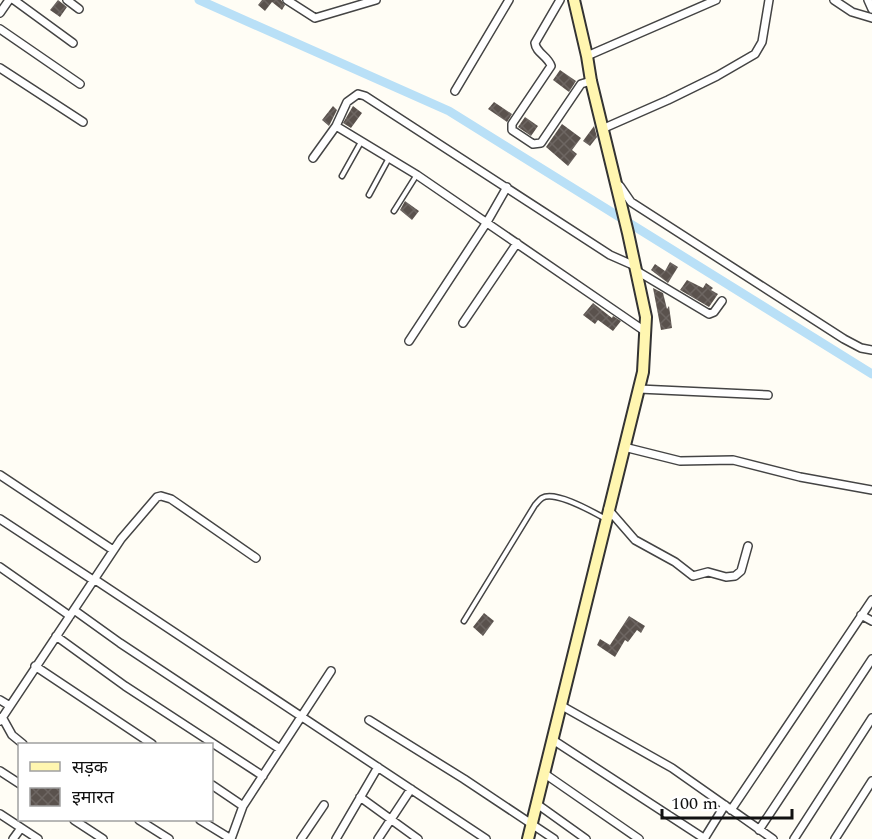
<svg xmlns="http://www.w3.org/2000/svg" width="872" height="839" font-family="Spectral,'Noto Sans Devanagari',serif">
<defs>
<pattern id="building-cross-hatch" width="8" height="8" patternUnits="userSpaceOnUse" patternTransform="scale(1.5)"><rect width="8" height="8" fill="#5a524d"/><path d="M0 0l8 8M0 8l8-8" fill="none" stroke="#6d6662"/></pattern>
</defs>
<rect width="100%" height="100%" fill="#fffdf5"/>
<g fill="none" stroke-linecap="round" stroke-linejoin="round">
<!-- canal -->
<path stroke="#b9e0f7" stroke-width="9" d="M199 0 449 111 872 374"/>
</g>
<!-- building -->
<path fill="url(#building-cross-hatch)" d="M58 0 67 7 60 17 50 10Z
M262 0H281L285 5 282 10 272 2 265 11 258 5Z
M560 70 576 81 569 92 553 80Z
M494 102 512 114 507 122 488 109Z
M333 106 337 110 329 126 322 120Z
M353 106 362 113 351 128 343 123Z
M525 117 538 126 531 136 518 127Z
M562 124 581 138 572 150 577 154 568 166 546 147Z
M594 126 597 137 590 146 583 141Z
M405 201 419 211 412 220 400 210Z
M670 262 678 267 668 283 651 270 655 264 665 271Z
M687 280 703 288 706 283 713 288 711 290 718 294 709 307 680 290Z
M653 288 663 293 667 309 669 306 672 328 661 330Z
M593 303 612 318 613 316 621 321 613 331 598 320 595 324 583 315Z
M484 613 494 621 483 636 473 627Z
M629 616 645 626 641 633 637 630 628 642 625 640 615 657 597 645 600 639 610 645Z"/>
<g fill="none" stroke-linecap="round" stroke-linejoin="round">
<!-- lane casing -->
<g stroke="#444" stroke-width="7">
<path id="lane" d="M342 176 361 142
M369 195 389 158
M394 211 416 176
M464 621 535 505C537 503 539 500 542 498 555 490 593 512 606 519"/>
</g>
<!-- street casing -->
<g stroke="#444" stroke-width="10">
<path id="street" d="M14 0 73 43
M67 0 79 9
M287 0 315 18 376 0
M560 0 535 43C536 53 548 56 551 66L512 124V130L533 144 541 143 581 84 591 81
M834 0 852 12 872 18
M868 0 872 9
M0 13 9 0
M0 29 80 84
M587 56 716 0
M0 68 83 122
M455 91 509 0
M336 126 417 175 646 332
M602 129 668 100 717 76 755 54 762 42 769 0
M313 158 336 126 347 102 358 94 365 96 610 255 635 266
M620 186 631 202 844 339 861 348 872 350
M637 271 709 314 714 312 722 301
M463 323 517 243
M409 341 487 222 507 187
M639 389 768 395
M624 447 680 461 733 460 800 477 872 490
M0 475 113 550
M608 509 635 540 675 562 693 576 708 572 726 577 735 576 741 571 748 546
M0 519 93 580
M0 567 70 616
M94 579 486 839
M74 610 120 643 280 749
M861 615 872 621
M56 636 125 686 263 776
M35 666 152 744
M0 700 10 706
M562 706 672 768 773 839
M2 717 12 735 23 744
M369 720 464 779 554 839
M0 721 121 539 157 497 161 496 171 499 256 558
M553 740 705 839
M0 771 20 784
M545 774 639 839
M212 785 243 806
M360 797 418 839
M537 804 586 839
M731 810 872 600
M0 814 38 839
M74 820 103 839
M139 820 169 839
M200 820 231 839
M759 830 872 659
M13 839 21 828
M231 839 243 806 331 671
M301 839 324 805
M336 839 378 767
M378 839 411 789
M704 839 725 805
M794 839 872 718
M835 839 872 781"/>
</g>
<!-- secondary casing -->
<g stroke="#333" stroke-width="14">
<path id="secondary" d="M528 839 643 372 646 317 628 233 591 81 587 56 574 0"/>
</g>
<!-- lane -->
<use href="#lane" stroke="#fff" stroke-width="4"/>
<!-- street -->
<use href="#street" stroke="#fff" stroke-width="7"/>
<!-- secondary -->
<use href="#secondary" stroke="#fff6b0" stroke-width="10"/>
</g>
<!-- legend -->
<rect x="18" y="743" width="195" height="78" fill="#ffffff" stroke="#a0a0a0" stroke-width="1.5"/>
<rect x="30" y="762" width="30" height="9" fill="#fff6b0" stroke="#a0a0a0" stroke-width="1.5"/>
<text x="72" y="773" font-size="18" fill="#111111">सड़क</text>
<rect x="30" y="788" width="30" height="18" fill="url(#building-cross-hatch)" stroke="#a0a0a0" stroke-width="1.5"/>
<text x="72" y="803" font-size="18" fill="#111111">इमारत</text>
<!-- scale -->
<path d="M662 809v9h130v-9" fill="none" stroke="#111111" stroke-width="3"/>
<text x="671" y="809" font-size="18" fill="#111111" stroke="#ffffff" stroke-width="4.5" paint-order="stroke">100 m</text>
</svg>
